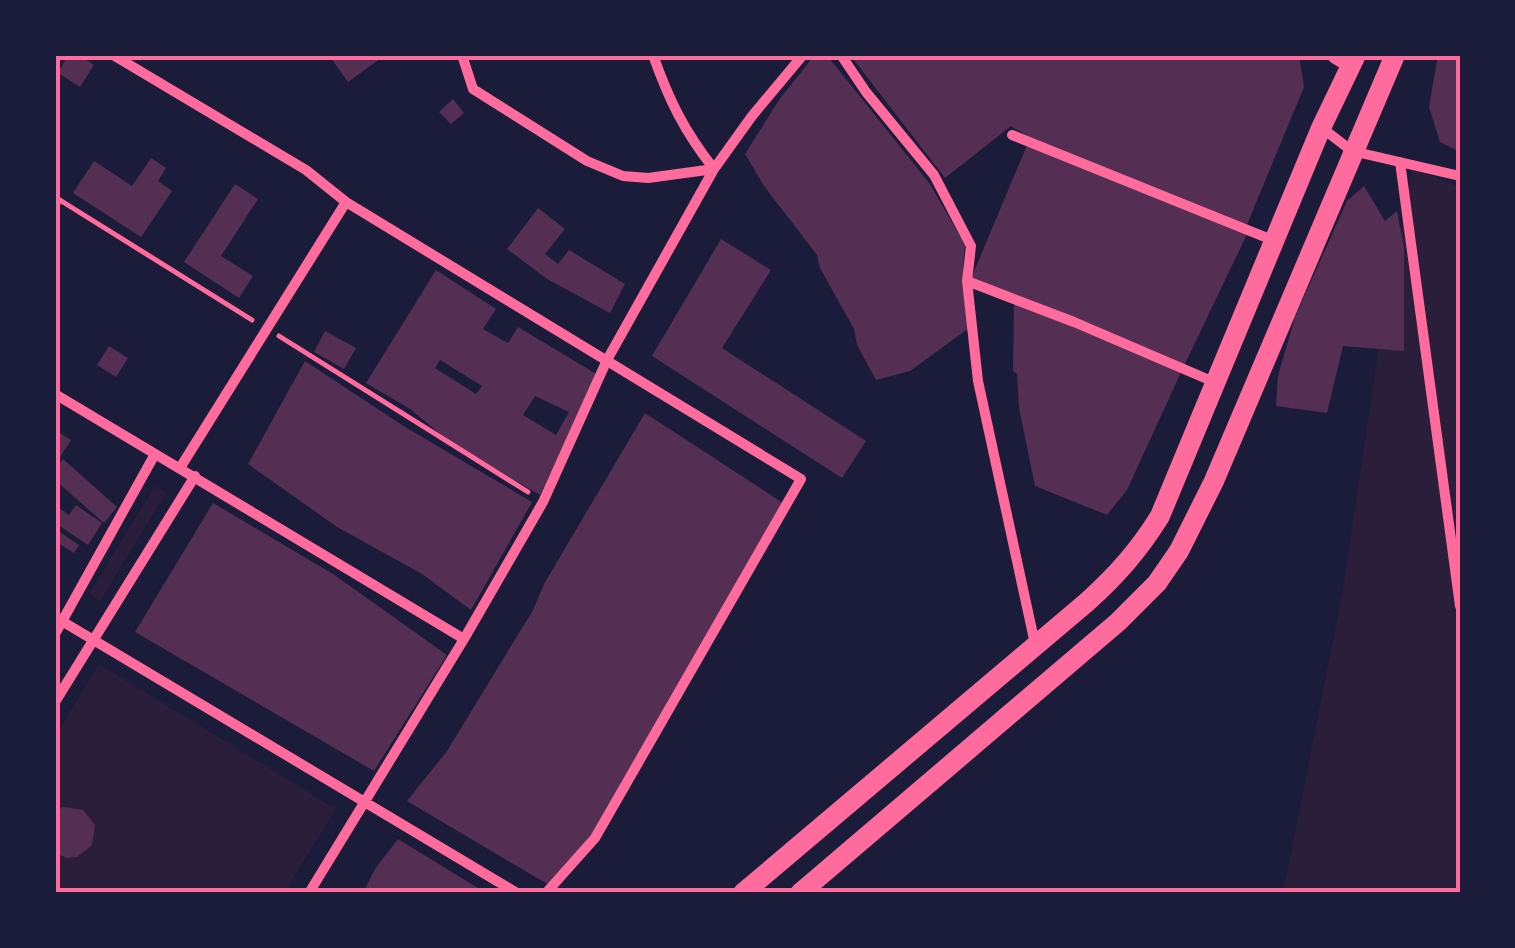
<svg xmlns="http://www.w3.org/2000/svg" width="1515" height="948" font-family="Inter,sans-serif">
<rect width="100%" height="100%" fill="#1b1b3a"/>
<!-- green -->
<path fill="#2a1e3b" d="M1412 169 1460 187V893H1283L1343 589 1385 305Z
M155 486 166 493 100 601 89 594Z
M99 664 336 809 284 893H55V737Z"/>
<!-- building -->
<path fill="#542f53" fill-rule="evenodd" d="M68 55H79L94 65 80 87 58 73Z
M323 55H385L348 82 331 58 324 60Z
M850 55H1299L1304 87 1246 227 1035 141 1011 126 945 178Z
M1438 55H1460V152L1440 142 1429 107Z
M813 57 830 59 930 184 965 245 963 265 969 328 910 371 876 380 857 345 854 329 820 268 817 255 764 186 745 154 779 100Z
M453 99 464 113 451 124 439 112Z
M1027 145 1248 232 1183 368 970 281Z
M151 158 166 168 158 181 172 191 141 237 73 193 94 161 132 186Z
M235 184 258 199 221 256 253 276 239 298 184 262Z
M1364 186 1385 221 1397 211 1404 248V351L1343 346 1327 413 1276 406 1278 376 1295 317 1347 201Z
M538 208 565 229 545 254 558 264 569 250 625 284 610 313 547 279 507 249Z
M721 239 771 270 722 348 866 441 842 478 652 356Z
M436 270 496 309 483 329 508 343 518 327 598 375 540 495 450 442 410 409 366 383ZM440 360 482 386 476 394 435 368ZM535 396 569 412 556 435 523 415Z
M1014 303 1182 370 1127 490 1107 515 1035 486 1019 408 1017 374 1013 371Z
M325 331 356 348 344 369 314 352Z
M109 346 128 358 116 377 97 365Z
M305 361 402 425 532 502 471 610 422 574 337 527 248 464Z
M645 413 783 503 591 837 549 885 407 801 447 751 533 610 544 584Z
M55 430 71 440 55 465Z
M63 459 117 507 104 523 55 480V469Z
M213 503 333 574 447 655 374 771 135 632Z
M55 505 69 515 76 505 102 523 88 545 55 523Z
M55 529 79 545 74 553 58 543 55 547Z
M63 807 83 810 95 825 92 845 77 857 67 858 55 853V812Z
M398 839 486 893H363L375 869Z"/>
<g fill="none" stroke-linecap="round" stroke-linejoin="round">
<!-- path -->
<path stroke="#ff6b9d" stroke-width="5" d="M55 197 252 320
M55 209 60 200
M279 336 528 492"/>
<!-- minor -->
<path stroke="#ff6b9d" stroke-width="10" d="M113 55 306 170 346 202 801 479 595 838 546 893
M462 55 473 89 587 161 623 176 648 178 714 169
M653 55C669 100 684 131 714 169
M841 55 866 92 934 175 971 246 967 281 978 381 1035 644
M1322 128 1352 151 1460 176
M1012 135 1275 241
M1400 162 1460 606
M967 281 1074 322 1214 382
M55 394 464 639
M180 468 346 202
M55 617 517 893
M55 634 155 454
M55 702 195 476
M309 893 464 639 543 502 607 360 714 169 752 116 803 55"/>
<!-- tertiary -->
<path stroke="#ff6b9d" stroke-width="18" d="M1336 55 1351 64"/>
<!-- secondary -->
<path stroke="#ff6b9d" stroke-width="20" d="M743 893 1087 602C1117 575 1139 550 1160 516L1321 128 1356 55
M800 893 1118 622 1157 583 1179 551 1214 481 1395 55"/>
</g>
<!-- border -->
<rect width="1515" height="948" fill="none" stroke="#1b1b3a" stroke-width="115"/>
<rect x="58" y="58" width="1400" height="832" fill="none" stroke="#ff6b9d" stroke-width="4"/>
</svg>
